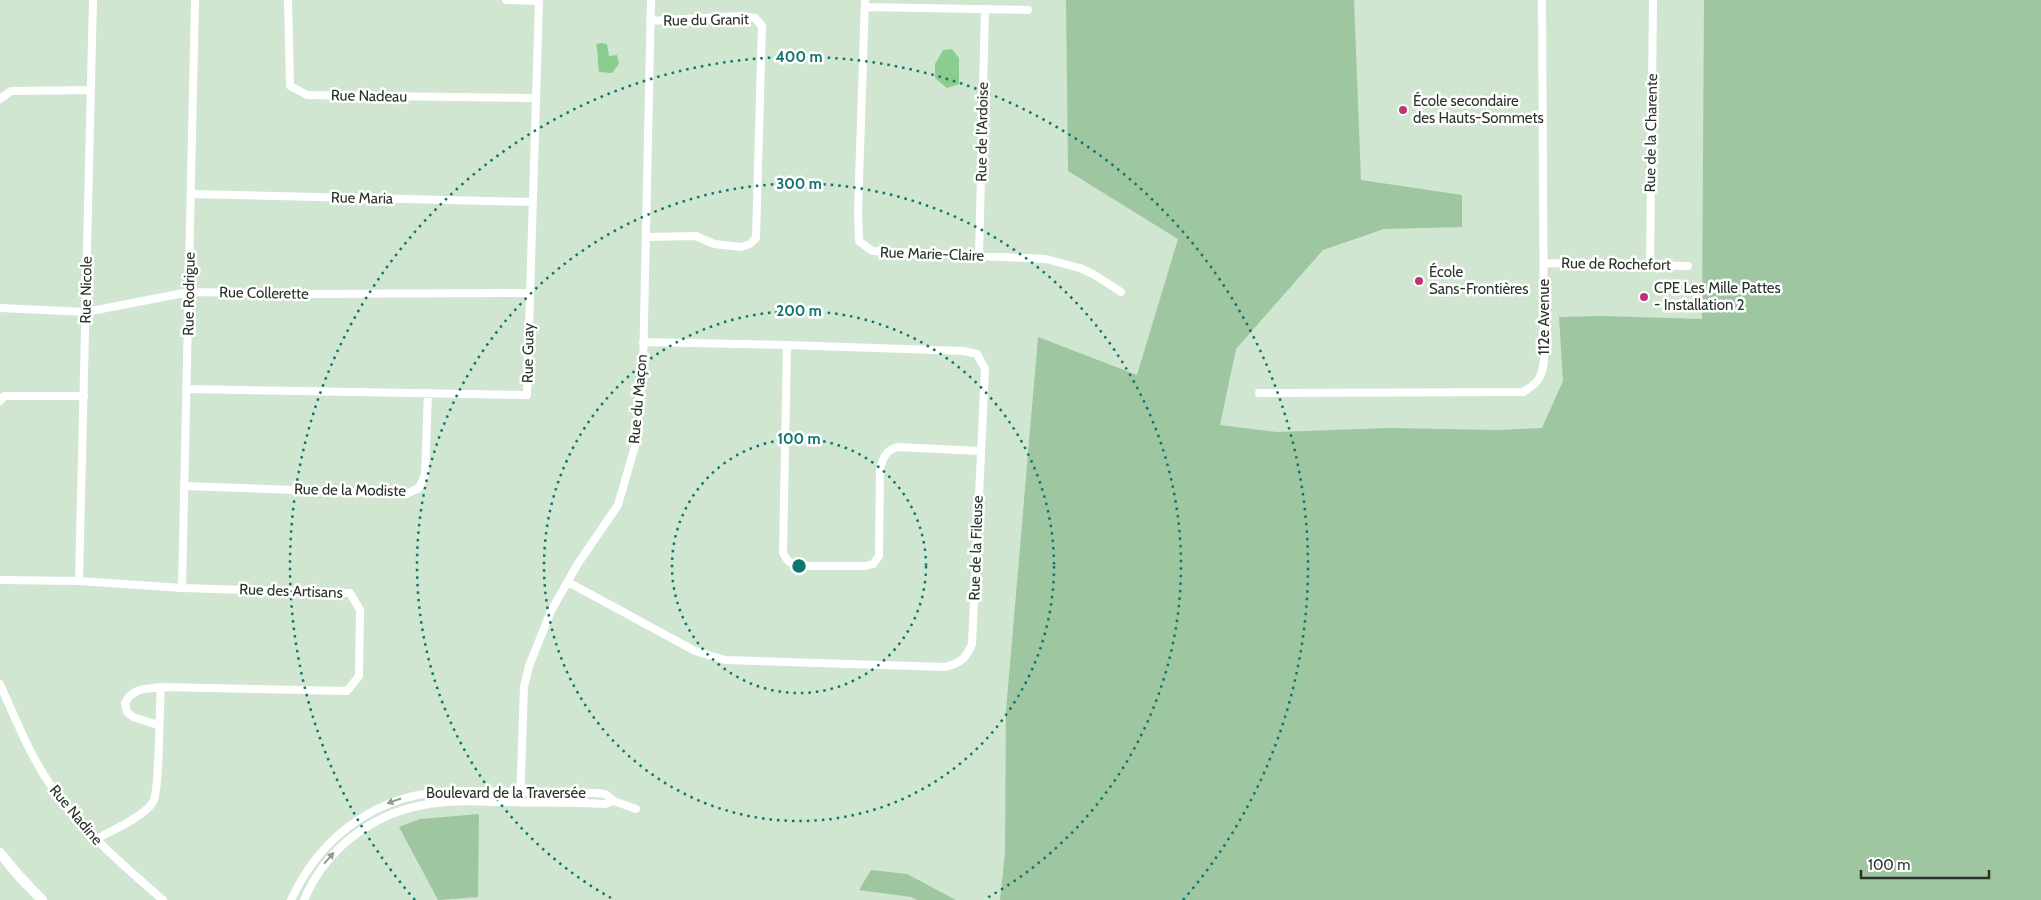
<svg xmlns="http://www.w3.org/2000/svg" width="2041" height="900" font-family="Cabin,sans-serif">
<rect width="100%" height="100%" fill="#d0e6d0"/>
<!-- green -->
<path fill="#9ec6a0" d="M1066 0H1354L1361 180 1462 195V227L1384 229 1323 250 1236 349 1220 425 1277 432 1388 428 1497 430 1542 428 1563 381 1559 317 1602 316 1702 319 1704 0H2041V900H1000L1005 853 1006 711 1038 337 1137 375 1178 239 1068 171Z
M479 814 478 897 438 900 399 827 420 819Z
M871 870 907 874 956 900H917L911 897 859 890Z"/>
<!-- water -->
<path fill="#8bcd8f" d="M601 43 607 44 609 56 617 55 619 64 612 73 599 72C597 62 599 54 596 44Z
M952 49 959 58V84L947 88 935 78V64L943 50Z"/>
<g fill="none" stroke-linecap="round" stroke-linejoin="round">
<!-- minor -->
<path stroke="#fff" stroke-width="8" d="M288 0 290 86 307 95 536 98
M506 0 539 1
M865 0 858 212 859 241 872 251 1046 259 1080 268 1093 274 1121 292
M865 7 1028 10
M0 99 11 91 91 90
M191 194 532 202
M646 237 696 236 714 244 741 247 750 244 756 238 762 26 755 18 740 16 650 21
M979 256 985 9
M1544 263 1688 266
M1650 266 1653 0
M0 308 86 312 189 292 310 294 530 293
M787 345 783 553 788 561 797 566H866L873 564 879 556 880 469C883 457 886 451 897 447L980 451
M186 389 527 395 539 0
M1259 393 1523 392C1538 383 1542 378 1544 360L1542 0
M0 401 4 396H84
M184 486 406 494 419 488 425 475 428 393
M0 580 79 581 182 588 350 593 360 610 359 676 347 691 161 687C159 706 160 791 153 802 145 816 111 831 96 839
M79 581 93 0
M568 582 695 651 725 660 945 667C960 663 966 659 972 644L985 369 977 354 964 351 787 345 643 342
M182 588 195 0
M0 684C15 718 32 760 54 790 84 832 124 866 163 900
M158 725 133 717 127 712 125 703C133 688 144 689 161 687
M520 803 524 687 529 666 551 611 577 565 618 505 635 446 643 368 651 0
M291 900C322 833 381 792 455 791L596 793 605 794 614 801 636 809
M304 900C325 850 370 815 423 805 451 799 482 802 510 802 542 803 574 802 605 804L614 801"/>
<!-- tertiary -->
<path stroke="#fff" stroke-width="10" d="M0 853 19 876 42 900"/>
</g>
<!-- one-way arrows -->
<defs><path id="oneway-solid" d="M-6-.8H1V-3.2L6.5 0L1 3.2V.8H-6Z" transform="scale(1.25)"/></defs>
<g fill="#949995">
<use href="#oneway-solid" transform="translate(394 801) rotate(161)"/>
<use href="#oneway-solid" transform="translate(329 858) rotate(-49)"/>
</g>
<!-- distance rings -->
<g fill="none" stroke="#0f766e" stroke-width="2.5" stroke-dasharray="2.5 5">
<circle cx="799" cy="566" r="127"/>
<circle cx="799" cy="566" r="255"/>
<path d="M611 898A382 382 0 1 1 987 898"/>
<path d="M415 900A509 509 0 1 1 1183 900"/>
</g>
<!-- markers -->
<g fill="#bc3475" stroke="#fff" stroke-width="2">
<circle cx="1403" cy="110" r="5"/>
<circle cx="1419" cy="281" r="5"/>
<circle cx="1644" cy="297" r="5"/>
</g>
<g text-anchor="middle" stroke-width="5" stroke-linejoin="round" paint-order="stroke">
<!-- street labels -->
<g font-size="15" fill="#2a332b" stroke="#fff">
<text transform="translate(706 20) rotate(-1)" y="5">Rue du Granit</text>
<text transform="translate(369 96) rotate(1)" y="5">Rue Nadeau</text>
<text transform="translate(982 132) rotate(-89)" y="5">Rue de l'Ardoise</text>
<text transform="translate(1651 133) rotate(-89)" y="5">Rue de la Charente</text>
<text transform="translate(362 198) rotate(1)" y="5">Rue Maria</text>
<text transform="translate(932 254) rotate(2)" y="5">Rue Marie-Claire</text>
<text transform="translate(1616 264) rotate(1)" y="5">Rue de Rochefort</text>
<text transform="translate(86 290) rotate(-89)" y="5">Rue Nicole</text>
<text transform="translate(264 293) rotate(1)" y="5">Rue Collerette</text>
<text transform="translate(189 294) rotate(-89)" y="5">Rue Rodrigue</text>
<text transform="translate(1544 317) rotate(-90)" y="5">112e Avenue</text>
<text transform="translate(528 353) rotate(-89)" y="5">Rue Guay</text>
<text transform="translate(638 399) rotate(-85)" y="5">Rue du Maçon</text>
<text transform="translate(350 490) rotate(1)" y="5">Rue de la Modiste</text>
<text transform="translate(976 548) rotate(-88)" y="5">Rue de la Fileuse</text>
<text transform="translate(291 591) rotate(2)" y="5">Rue des Artisans</text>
<text x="506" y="798">Boulevard de la Traversée</text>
<text transform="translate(76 815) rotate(50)" y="5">Rue Nadine</text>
</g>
<!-- poi labels -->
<g font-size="15" fill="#2a332b" stroke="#fff" text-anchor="start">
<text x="1413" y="106">École secondaire<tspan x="1413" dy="17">des Hauts-Sommets</tspan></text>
<text x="1429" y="277">École<tspan x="1429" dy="17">Sans-Frontières</tspan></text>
<text x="1654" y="293">CPE Les Mille Pattes<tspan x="1654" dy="17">- Installation 2</tspan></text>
</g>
</g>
<circle cx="799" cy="566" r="8" fill="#0f766e" stroke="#fff" stroke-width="2.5"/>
<g font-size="15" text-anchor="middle" font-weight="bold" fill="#0f766e" stroke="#fff" stroke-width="5" stroke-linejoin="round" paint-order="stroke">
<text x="799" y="62">400 m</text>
<text x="799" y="189">300 m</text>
<text x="799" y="316">200 m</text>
<text x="799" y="444">100 m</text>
</g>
<!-- scale -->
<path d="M1861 870v8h128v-8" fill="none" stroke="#2a332b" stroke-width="2.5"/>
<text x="1868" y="870" font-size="15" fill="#2a332b" stroke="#ffffff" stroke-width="4" paint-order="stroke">100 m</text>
</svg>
